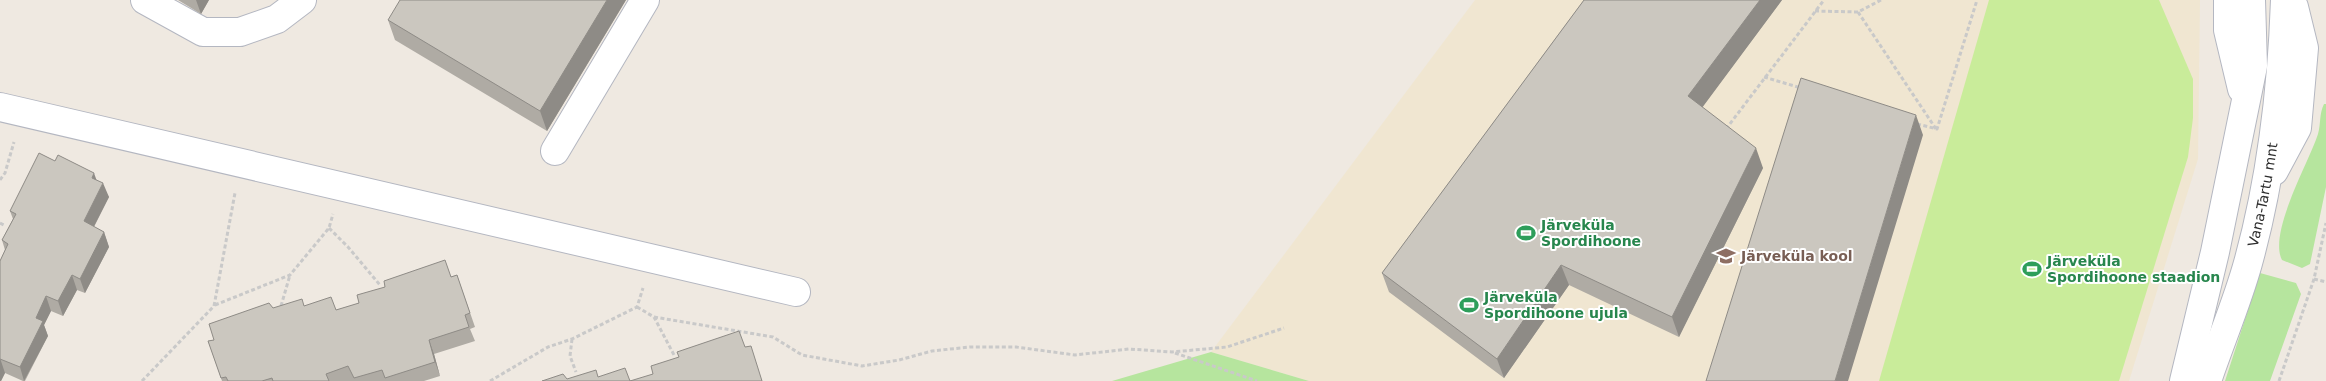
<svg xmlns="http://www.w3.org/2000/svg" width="2326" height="381" font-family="'DejaVu Sans',sans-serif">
<rect width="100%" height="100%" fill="#efe9e1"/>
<!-- education -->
<path fill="#f0e6d1" d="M1475 0H2200L2198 159 2129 381H1309L1211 352Z"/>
<!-- green -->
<path fill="#b6e59e" d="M2324 104H2326V187L2310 264 2302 268 2282 260C2268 233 2309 162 2318 134 2321 124 2319 114 2324 104Z
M2260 273 2296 283 2301 294 2270 381H2225Z
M1211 352 1309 381H1112Z"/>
<!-- pitch -->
<path fill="#c9ec9a" d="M1989 0H2159L2193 79V118L2188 157 2119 381H1879Z"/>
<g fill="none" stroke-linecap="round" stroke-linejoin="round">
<!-- minor casing -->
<g stroke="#b4b7c1" stroke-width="30">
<g id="minor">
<path d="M145 0 203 32H240L277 19 302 0"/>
<path d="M2228 0V30L2242 89"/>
<path d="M0 107 796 292"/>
<path d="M555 151 645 0"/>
<path d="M2274 171 2297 128 2304 48 2294 7"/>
<path d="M2184 381 2215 252 2253 66 2251 0"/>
<path id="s1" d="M2207 381C2220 342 2237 303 2248 263 2271 180 2282 86 2285 0"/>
</g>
</g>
<!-- path -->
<path stroke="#c9c9c9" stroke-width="3" stroke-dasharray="4 2.5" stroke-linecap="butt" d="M1815 11 1858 12 1881 0
M1858 12 1936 129
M1764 77 1801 88
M1917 124 1937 129 1977 0
M1726 129 1824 0
M0 180 5 173 14 142
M0 223 4 225
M329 228 348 247 380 285
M2314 279 2326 282
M215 305 290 275 329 228 333 214
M281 306 290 275
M637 307 654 317 674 355
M654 317 773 337 802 355 862 366 899 360 932 351 970 347H1016L1075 355 1129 349 1172 352 1227 347 1284 328
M572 339 570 356 576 372
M1175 353 1257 381
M142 381 214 306 235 193
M490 381 548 347 572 339 637 307 643 288
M2279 381 2314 279 2326 223"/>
<!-- minor -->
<use href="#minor" stroke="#fff" stroke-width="28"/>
</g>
<!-- wall -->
<path fill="#afaba4" d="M178 0H209L201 14Z
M626 0 547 131 395 40 388 20Z
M1584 0H1782L1702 107 1763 168 1679 337 1569 285 1504 378 1389 292 1382 273Z
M97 180 109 197 94 227 104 232 109 247 85 293 77 290 63 316 51 311 44 325 48 336 25 381H23L5 373 1 381H0V261L5 250 2 240 13 219 10 211Z
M457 275 475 327 470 329 475 341 434 354 440 376 424 381H222L208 341 214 340 273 308 304 306 336 310Z"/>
<!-- shaded-wall -->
<path fill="#8e8b86" d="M196 0H209L201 14Z
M607 0H626L547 131 540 111Z
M1760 0H1782L1696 116 1688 96Z
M1916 115 1923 135 1848 381H1835Z
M1756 148 1763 168 1679 337 1672 317Z
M94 173 99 187 92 178Z
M103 183 109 197 89 236 84 221Z
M104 232 109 247 85 293 80 279Z
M1561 265 1569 285 1504 378 1497 359Z
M72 275 77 290 63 316 58 301Z
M46 296 51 311 44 325 48 336 24 381 20 367 36 318Z
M429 340 434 354 440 376 435 362Z
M0 358 5 373 1 381H0Z"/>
<!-- building -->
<path fill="#cbc7bf" stroke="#8e8b86" d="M400 0H607L540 111 388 20Z
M1584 0H1760L1688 96 1756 148 1672 317 1561 265 1497 359 1382 273Z
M1801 78 1916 115 1835 381H1706Z
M39 153 55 161 58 155 94 173 92 178 103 183 84 221 104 232 80 279 72 275 58 301 46 296 36 318 43 321 20 367 0 359V261L8 244 2 240 16 214 10 211Z
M445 260 451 277 457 275 470 313 465 315 469 327 429 340 435 362 385 378 382 370 354 378 348 366 326 374 329 381H273L272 378 262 381H228L226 377 221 378 208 341 214 340 209 324 269 303 273 308 302 299 304 306 331 297 336 310 359 303 357 295 385 287 384 281Z
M739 331 745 347 751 346 762 381H630L653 374 651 366 679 357 677 352Z
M625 368 630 381H542L563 374 567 379 596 370 598 377Z"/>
<!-- icons -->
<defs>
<g id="stadium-bare" transform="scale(1.5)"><path d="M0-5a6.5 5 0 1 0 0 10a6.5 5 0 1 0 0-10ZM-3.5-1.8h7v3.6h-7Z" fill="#2e9e5b" stroke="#fff" stroke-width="2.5" paint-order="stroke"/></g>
<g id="school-bare" transform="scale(1.5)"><path d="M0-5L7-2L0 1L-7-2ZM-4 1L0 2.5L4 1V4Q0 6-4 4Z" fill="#8d6e63" stroke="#fff" stroke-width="2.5" paint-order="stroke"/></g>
</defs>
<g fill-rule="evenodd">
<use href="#stadium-bare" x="1526" y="233"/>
<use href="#school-bare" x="1726" y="256"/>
<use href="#stadium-bare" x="2032" y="269"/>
<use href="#stadium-bare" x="1469" y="305"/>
</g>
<g text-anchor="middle" stroke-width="4" stroke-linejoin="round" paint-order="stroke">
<!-- street labels -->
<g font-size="14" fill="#2e2e2e" stroke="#fff">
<text dy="5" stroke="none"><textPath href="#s1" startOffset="195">Vana-Tartu mnt</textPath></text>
</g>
<!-- leisure labels -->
<g font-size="14" font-weight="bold" fill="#27864d" stroke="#fff" text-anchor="start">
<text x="1541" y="230">Järveküla<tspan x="1541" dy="16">Spordihoone</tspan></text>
<text x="2047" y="266">Järveküla<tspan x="2047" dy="16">Spordihoone staadion</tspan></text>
<text x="1484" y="302">Järveküla<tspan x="1484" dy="16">Spordihoone ujula</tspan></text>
</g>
<!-- education labels -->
<g font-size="14" font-weight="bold" fill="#785e54" stroke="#fff" text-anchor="start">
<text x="1741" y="261">Järveküla kool</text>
</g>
</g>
</svg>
